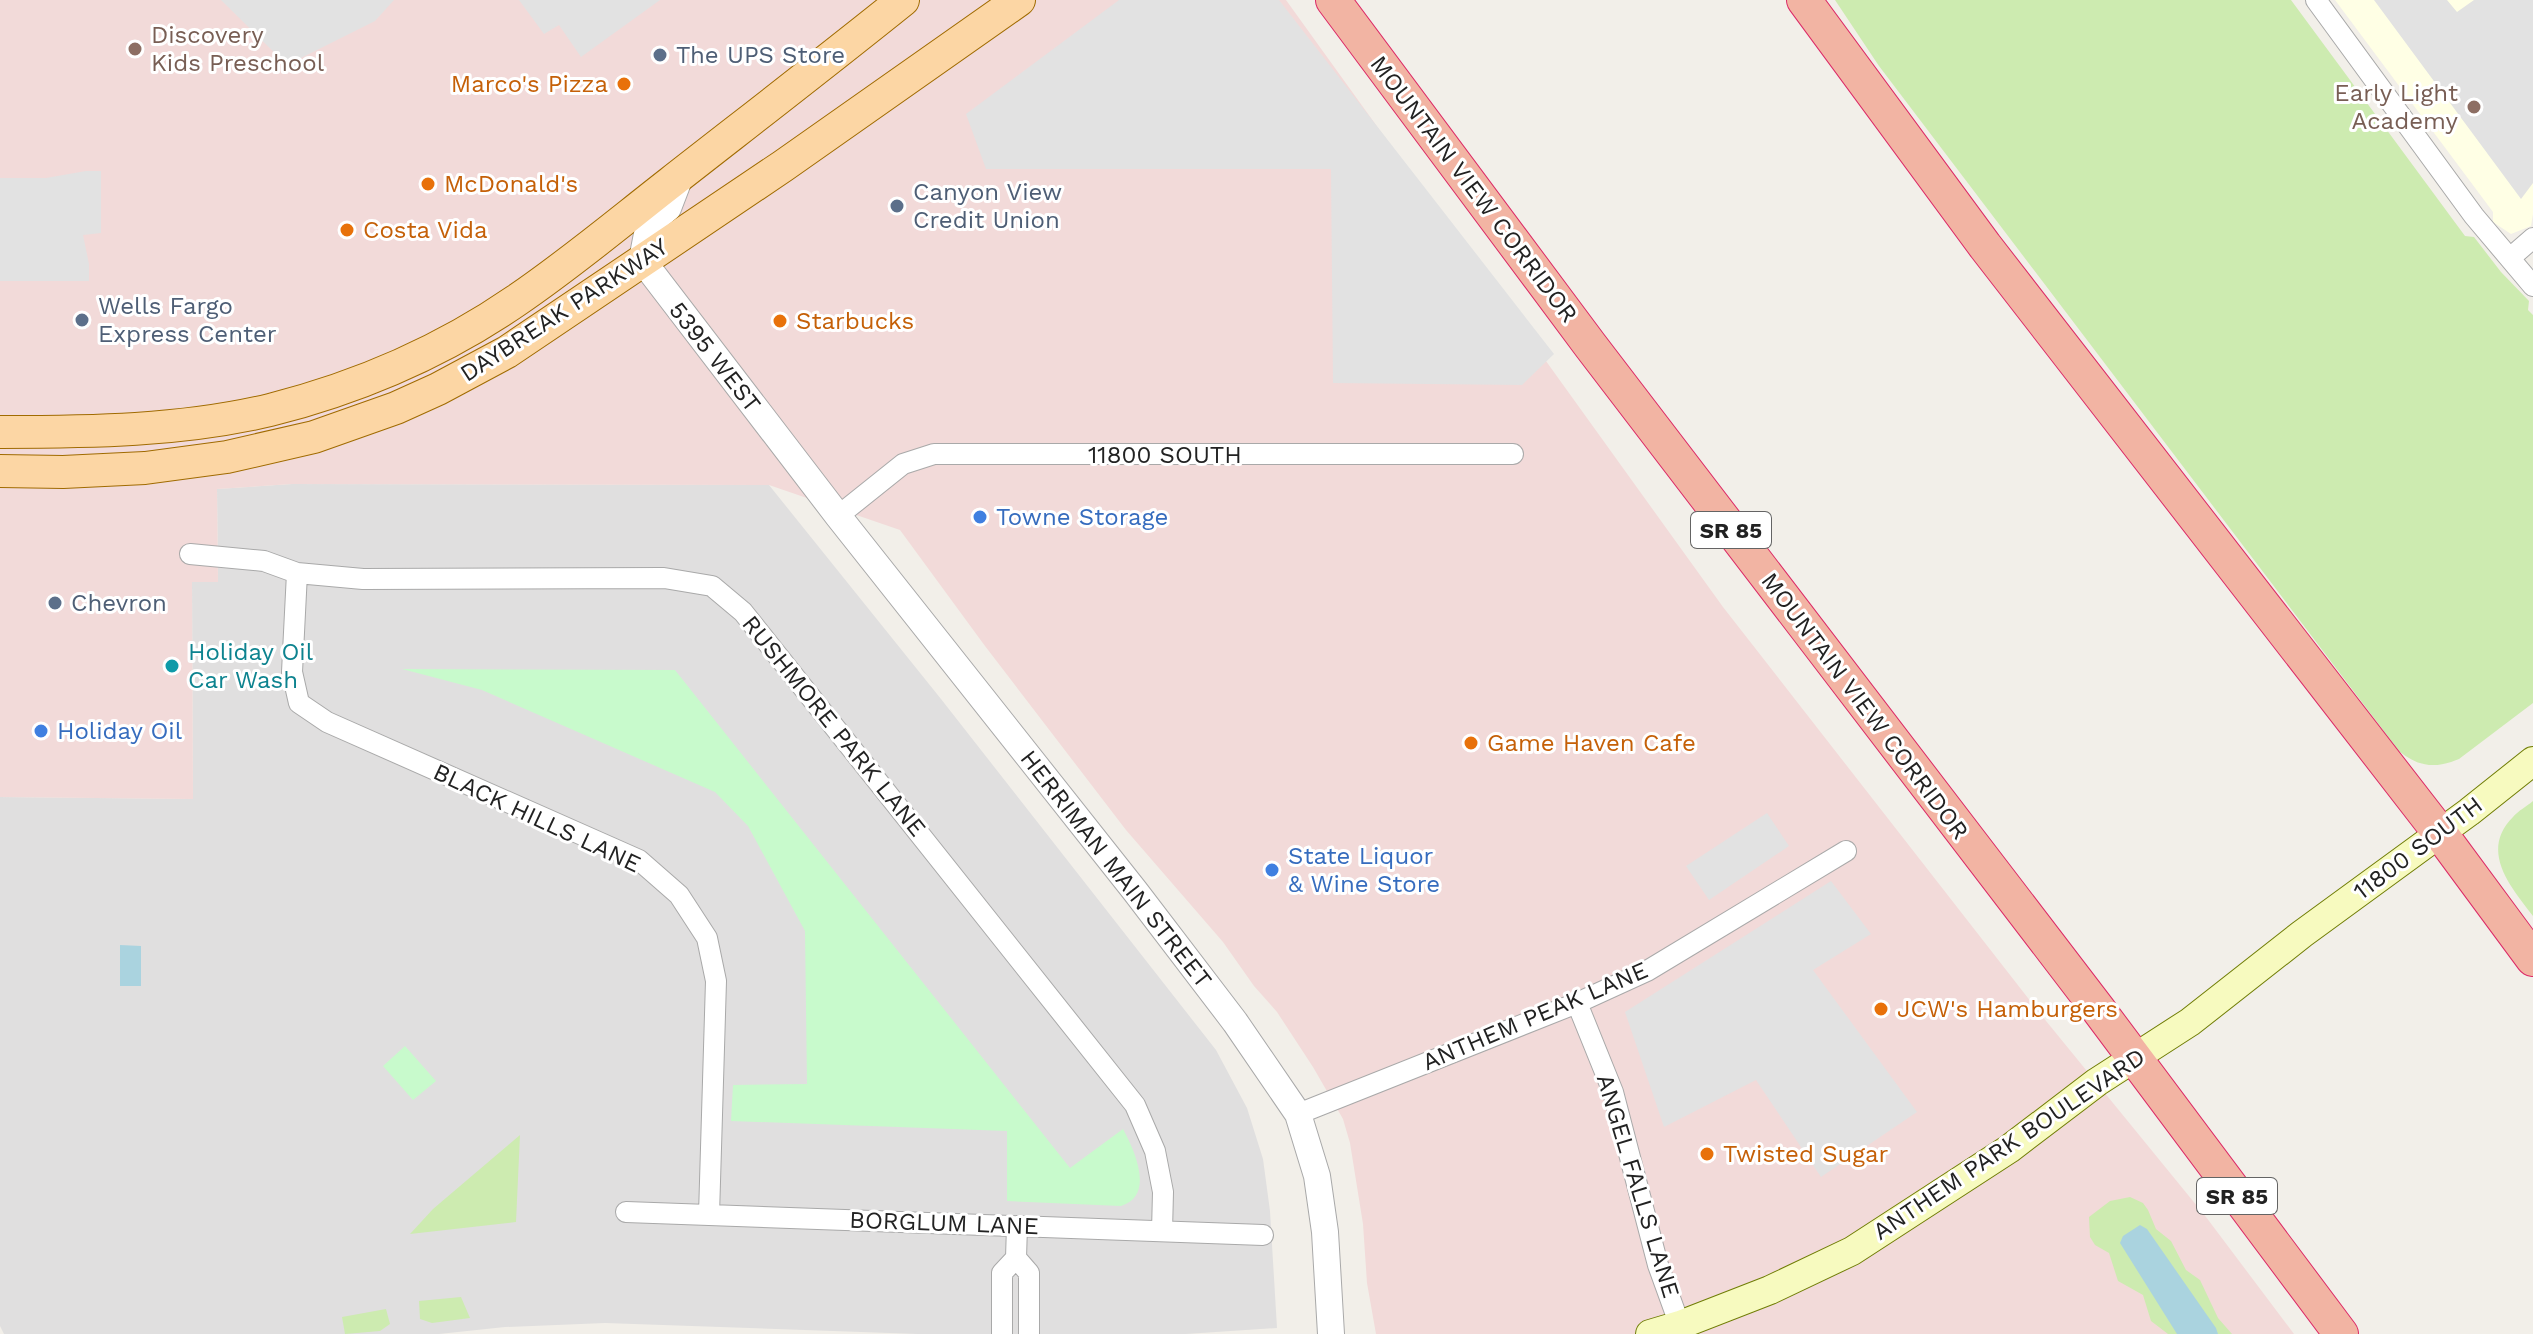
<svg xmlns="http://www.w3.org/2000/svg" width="2533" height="1334" font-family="'Work Sans',sans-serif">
<rect width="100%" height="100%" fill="#f2efe9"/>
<!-- residential -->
<path fill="#e0dfdf" d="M292 484 769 485 941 699 1216 1050 1247 1108 1263 1159 1270 1211 1277 1328 1186 1334H918L605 1323 505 1327 439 1334H4L0 1326V797L193 799 192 582 218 581 217 489Z"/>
<!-- commercial -->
<path fill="#f2dad9" d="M0 0H1286L1723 607 2042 1016 2206 1217 2294 1334H1376L1367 1283 1363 1224 1350 1143 1343 1119 1313 1067 1277 1012 1254 986 1223 942 1126 830 985 646 900 530 769 485 292 484 217 489 218 582H192L193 799 0 797Z"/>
<!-- education -->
<path fill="#ffffe5" d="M2335 0H2533V214L2531 226 2511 234 2493 222V212Z"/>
<!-- grass -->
<path fill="#cdebb0" d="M1835 0H2291L2465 236 2474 237 2501 272 2529 301 2528 310 2533 315V703L2459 759C2436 769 2418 767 2399 751L1879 66Z
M2533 801V916C2511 887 2479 851 2513 817 2518 811 2527 806 2533 801Z
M520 1135 516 1222 410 1234 433 1209Z
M2130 1197 2143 1203 2148 1210 2156 1229 2171 1241 2186 1270 2200 1280 2218 1318 2232 1334H2168L2151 1321 2143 1295 2118 1281 2109 1253 2095 1245 2090 1237 2089 1217 2110 1201Z
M461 1297 470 1318 432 1323 420 1319 419 1301Z
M386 1309 390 1324 380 1331 345 1334 342 1317Z"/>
<!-- park -->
<path fill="#c8facc" d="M402 669 675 670 1070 1168 1123 1129C1135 1151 1155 1196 1121 1206L1007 1201V1131L731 1121 733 1085 807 1084 805 931 748 826 715 792 482 690Z
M405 1046 436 1081 413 1100 383 1066Z"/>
<!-- parking -->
<path fill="#e2e2e2" d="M221 0H394L375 21 287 65Z
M519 0H660L581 57 559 25 544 34Z
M1119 0H1279L1554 354 1522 385 1333 383 1331 169H986L966 114Z
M2374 0H2447L2457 12 2474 0H2533V183L2521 199Z
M86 171H101V233L83 235 89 264V281H0V178H46Z
M1767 813 1789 846 1709 900 1686 866Z
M1831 881 1871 934 1813 970 1917 1112 1821 1177 1756 1080 1664 1127 1625 1012Z"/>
<!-- water -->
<path fill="#aad3df" d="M120 945 141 946V986H120Z
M2140 1225 2147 1229 2216 1328 2218 1334H2177L2120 1243 2123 1236Z"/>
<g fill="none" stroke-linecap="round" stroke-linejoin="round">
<!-- minor casing -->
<g stroke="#a9a9a9" stroke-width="22">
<path id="minor" d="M2316 0 2474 216 2533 286
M2510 258 2533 238
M838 516 903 464 934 454H1513
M190 554 264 561 297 573 363 579 664 578 712 586 743 612 1135 1105 1155 1151 1163 1192 1162 1231
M297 573 292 672 299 703 327 722 639 860 679 895 707 938 716 981 709 1215
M1577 1003 1613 1092 1658 1265 1683 1334
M1298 1114 1577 1003 1647 971 1846 851
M626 1212 1263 1235
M1016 1258 1029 1273V1334
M1002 1334V1273L1016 1258 1017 1226"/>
</g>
<!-- tertiary casing -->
<g stroke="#a9a9a9" stroke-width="28">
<path id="tertiary" d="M681 174 668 208 649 224 642 260 838 516 1135 891 1235 1022 1298 1114 1317 1176 1325 1232 1331 1334"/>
</g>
<!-- secondary casing -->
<g stroke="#707d05" stroke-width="30">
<path id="secondary" d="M1650 1334 1680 1325 1770 1290 1852 1251 2009 1149 2097 1082 2190 1022 2302 934 2469 812 2533 761"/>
</g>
<!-- primary casing -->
<g stroke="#a06b00" stroke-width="34">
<path id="primary" d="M0 432C91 432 181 431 270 410 357 388 443 351 517 300 570 264 620 222 670 183 748 122 826 62 903 0
M0 471 63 472 145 468 227 457 314 437 396 408 438 389 507 352 783 166 1019 0"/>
</g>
<!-- trunk casing -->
<g stroke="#dc2a67" stroke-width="36">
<path id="trunk" d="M1333 0 1590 345 2098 1009 2341 1334
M1804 0 1985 246 2440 833 2533 959"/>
</g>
<!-- minor -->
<use href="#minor" stroke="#fff" stroke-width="20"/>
<!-- tertiary -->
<use href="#tertiary" stroke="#fff" stroke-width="26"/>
<!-- secondary -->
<use href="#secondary" stroke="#f7fabf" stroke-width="28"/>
<!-- primary -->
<use href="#primary" stroke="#fcd6a4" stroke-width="32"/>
<!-- trunk -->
<use href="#trunk" stroke="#f2b4a3" stroke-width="34"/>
</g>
<!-- markers -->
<g fill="#8d6e63" stroke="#fff" stroke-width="3">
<circle cx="135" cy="49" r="8"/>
<circle cx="2474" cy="107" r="8"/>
</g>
<g fill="#5c6f8a" stroke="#fff" stroke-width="3">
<circle cx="660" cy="55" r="8"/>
<circle cx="897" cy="206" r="8"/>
<circle cx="82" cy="320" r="8"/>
<circle cx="55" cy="603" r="8"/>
</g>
<g fill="#e8710a" stroke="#fff" stroke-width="3">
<circle cx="624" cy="84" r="8"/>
<circle cx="428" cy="184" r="8"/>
<circle cx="347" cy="230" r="8"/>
<circle cx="780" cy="321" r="8"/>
<circle cx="1471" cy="743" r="8"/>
<circle cx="1881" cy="1009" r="8"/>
<circle cx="1707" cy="1154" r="8"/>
</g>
<g fill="#3f7fe0" stroke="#fff" stroke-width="3">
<circle cx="980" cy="517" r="8"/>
<circle cx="41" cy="731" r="8"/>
<circle cx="1272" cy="870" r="8"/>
</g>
<circle fill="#0f9aa8" stroke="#fff" stroke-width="3" cx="172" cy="666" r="8"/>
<g text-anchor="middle" stroke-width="6" stroke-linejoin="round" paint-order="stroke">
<!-- shield labels -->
<g fill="#fff" stroke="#646464" stroke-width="2">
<rect x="1691" y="512" width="80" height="36" rx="6"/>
<rect x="2197" y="1178" width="80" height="36" rx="6"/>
</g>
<g font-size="22" font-weight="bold" fill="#222">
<text x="1731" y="538">SR 85</text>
<text x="2237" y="1204">SR 85</text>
</g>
<!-- education labels -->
<g font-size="24" fill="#785e54" stroke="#fff" text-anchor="start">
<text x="151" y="43">Discovery<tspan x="151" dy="28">Kids Preschool</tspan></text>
<text x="2458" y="101" text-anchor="end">Early Light<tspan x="2458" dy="28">Academy</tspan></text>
</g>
<!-- service labels -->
<g font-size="24" fill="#4e5e75" stroke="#fff" text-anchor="start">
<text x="676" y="63">The UPS Store</text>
<text x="913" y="200">Canyon View<tspan x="913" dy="28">Credit Union</tspan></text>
<text x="98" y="314">Wells Fargo<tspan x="98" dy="28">Express Center</tspan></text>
<text x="71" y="611">Chevron</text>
</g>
<!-- food labels -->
<g font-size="24" fill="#c56008" stroke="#fff" text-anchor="start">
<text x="608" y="92" text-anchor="end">Marco's Pizza</text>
<text x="444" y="192">McDonald's</text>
<text x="363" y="238">Costa Vida</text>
<text x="796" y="329">Starbucks</text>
<text x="1487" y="751">Game Haven Cafe</text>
<text x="1897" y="1017">JCW's Hamburgers</text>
<text x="1723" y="1162">Twisted Sugar</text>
</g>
<!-- street labels -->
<g font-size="24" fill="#222" stroke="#fff">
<text transform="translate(1474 189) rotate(53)" y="8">MOUNTAIN VIEW CORRIDOR</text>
<text transform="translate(564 310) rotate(-33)" y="8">DAYBREAK PARKWAY</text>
<text transform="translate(715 357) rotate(52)" y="8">5395 WEST</text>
<text x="1165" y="463">11800 SOUTH</text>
<text transform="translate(1865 706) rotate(53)" y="8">MOUNTAIN VIEW CORRIDOR</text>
<text transform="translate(834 726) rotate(51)" y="8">RUSHMORE PARK LANE</text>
<text transform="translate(537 818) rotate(25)" y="8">BLACK HILLS LANE</text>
<text transform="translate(2418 848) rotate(-37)" y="8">11800 SOUTH</text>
<text transform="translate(1116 869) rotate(52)" y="8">HERRIMAN MAIN STREET</text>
<text transform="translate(1535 1016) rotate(-23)" y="8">ANTHEM PEAK LANE</text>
<text transform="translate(2009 1144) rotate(-34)" y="8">ANTHEM PARK BOULEVARD</text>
<text transform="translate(1638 1186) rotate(73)" y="8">ANGEL FALLS LANE</text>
<text transform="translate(944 1223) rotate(2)" y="8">BORGLUM LANE</text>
</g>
<!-- shop labels -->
<g font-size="24" fill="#366cbe" stroke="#fff" text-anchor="start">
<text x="996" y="525">Towne Storage</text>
<text x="57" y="739">Holiday Oil</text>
<text x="1288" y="864">State Liquor<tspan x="1288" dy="28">&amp; Wine Store</tspan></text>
</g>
<!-- culture labels -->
<g font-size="24" fill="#0d838f" stroke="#fff" text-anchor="start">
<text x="188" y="660">Holiday Oil<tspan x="188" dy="28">Car Wash</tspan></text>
</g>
</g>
</svg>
